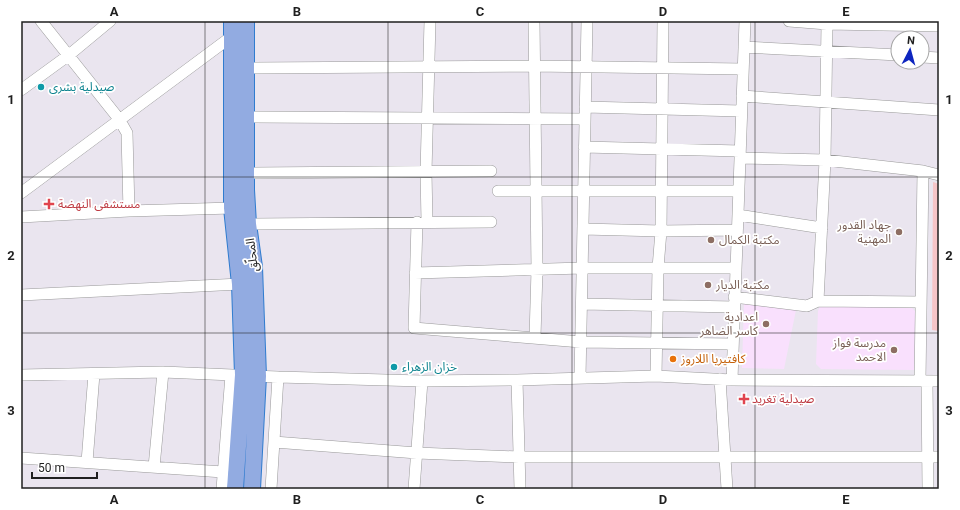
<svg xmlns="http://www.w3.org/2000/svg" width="960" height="510" font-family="Roboto,'Noto Sans Arabic',sans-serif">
<rect width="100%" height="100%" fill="#eae5ef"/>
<!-- education -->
<path fill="#f9e0fd" d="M744 302 796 310 784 369 742 368Z
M820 306 912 308 915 311 914 370 821 369 816 364 818 311Z"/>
<!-- park -->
<path fill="#f6c5c8" d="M933 182 939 184V331L932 330Z"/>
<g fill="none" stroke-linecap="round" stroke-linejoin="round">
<!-- minor casing -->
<g stroke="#999" stroke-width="12">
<path id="minor" d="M41 21 119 119 127 133 129 211
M534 21 537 270 535 337
M789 21 827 24 939 26
M827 24 825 160 818 301 921 302
M744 47 898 55
M922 57 939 58
M246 68 533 66 743 69
M21 90 69 55 110 21
M742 96 939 110
M585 107 741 111
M246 117 585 119
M584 147 740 151
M740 158 825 160 923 171 939 175
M246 173 491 171
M498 191H738
M21 193 231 37
M738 215 822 228
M21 217 129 211 232 208
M417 222 414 328 581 342 733 344
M427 222 426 172 430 21
M248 224 491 222
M583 229 661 231 737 230
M415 273 582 268H736
M21 295 240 284
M734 297 807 306 818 301
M582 304 734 307
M21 375 163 372 278 377 422 381 517 380 656 376 732 380 939 381
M656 376 658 268 661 231 663 21
M580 378 587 21
M720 379 727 489
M517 380 520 489
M732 380 745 21
M920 381 923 171
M927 381 928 489
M274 442 417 453 519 457H939
M21 458 223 472
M87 462 94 374
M154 467 163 372
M222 489 231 375
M271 489 278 377
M414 489 422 381"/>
</g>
<!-- highway casing -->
<g stroke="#307ccf" stroke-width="18">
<path id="highway" d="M232 21V208L240 284 243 375 235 489
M246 21V190L248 224 254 267 258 376 252 489"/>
</g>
<!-- minor -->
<use href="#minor" stroke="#fff" stroke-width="11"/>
<!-- highway -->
<use href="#highway" stroke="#92abe1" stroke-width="16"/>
</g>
<!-- grid -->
<path fill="none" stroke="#1f1f1f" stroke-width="1" stroke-opacity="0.55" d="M205 21V489M388 21V489M572 21V489M755 21V489M21 177H939M21 333H939"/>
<!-- markers -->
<g fill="#0f9aa8" stroke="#fff" stroke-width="1.5">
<circle cx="41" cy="87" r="4"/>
<circle cx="394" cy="367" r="4"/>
</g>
<g fill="#e0444e" stroke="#fff" stroke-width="1.5">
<path d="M47 198h4v4h4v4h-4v4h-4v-4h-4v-4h4z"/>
<path d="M742 393h4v4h4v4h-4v4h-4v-4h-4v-4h4z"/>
</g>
<g fill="#8d6e63" stroke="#fff" stroke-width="1.5">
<circle cx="899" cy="232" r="4"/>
<circle cx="711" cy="240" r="4"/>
<circle cx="708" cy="285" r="4"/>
<circle cx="766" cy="324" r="4"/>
<circle cx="894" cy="350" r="4"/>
</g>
<circle fill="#e8710a" stroke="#fff" stroke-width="1.5" cx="673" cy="359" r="4"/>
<g text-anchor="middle" stroke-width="3.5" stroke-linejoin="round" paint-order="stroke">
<!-- culture labels -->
<g font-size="12" fill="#0d838f" stroke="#fff" text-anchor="start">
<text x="49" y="91">صيدلية بشرى</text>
<text x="402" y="371">خزان الزهراء</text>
</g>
<!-- health labels -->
<g font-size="12" fill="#be3a42" stroke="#fff" text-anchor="start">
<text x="58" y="208">مستشفى النهضة</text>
<text x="752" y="403">صيدلية تغريد</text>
</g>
<!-- education labels -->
<g font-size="12" fill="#785e54" stroke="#fff" text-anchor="end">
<text x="891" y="229">جهاد القدور<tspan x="891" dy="14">المهنية</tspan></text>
<text x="719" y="244" text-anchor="start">مكتبة الكمال</text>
<text x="716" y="289" text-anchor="start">مكتبة الديار</text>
<text x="758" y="321">اعدادية<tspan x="758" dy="14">كاسر الضاهر</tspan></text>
<text x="886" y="347">مدرسة فواز<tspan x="886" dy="14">الاحمد</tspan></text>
</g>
<!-- street labels -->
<g font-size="12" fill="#1f1f1f" stroke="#fff">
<text transform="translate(252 255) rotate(-97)" y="4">المحلّق</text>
</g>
<!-- food labels -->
<g font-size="12" fill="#c56008" stroke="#fff" text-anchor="start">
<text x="681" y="363">كافتيريا اللاروز</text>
</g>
</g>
<!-- border -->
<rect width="960" height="510" fill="none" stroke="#ffffff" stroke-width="44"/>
<!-- north arrow -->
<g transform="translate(910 50) rotate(6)"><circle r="19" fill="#ffffff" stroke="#a5a5a5"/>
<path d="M0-3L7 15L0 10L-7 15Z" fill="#0e25bf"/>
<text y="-6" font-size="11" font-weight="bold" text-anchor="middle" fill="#1f1f1f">N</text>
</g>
<!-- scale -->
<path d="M32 472v6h65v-6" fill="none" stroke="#1f1f1f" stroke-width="2"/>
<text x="38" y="472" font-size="12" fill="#1f1f1f" stroke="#ffffff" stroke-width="3" paint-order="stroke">50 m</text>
<rect x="22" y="22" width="916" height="466" fill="none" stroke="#1f1f1f" stroke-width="1.5"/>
<g font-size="13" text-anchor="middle" font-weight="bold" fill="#1f1f1f">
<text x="114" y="16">A</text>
<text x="297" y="16">B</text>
<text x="480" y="16">C</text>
<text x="663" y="16">D</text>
<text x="846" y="16">E</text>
<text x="11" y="104">1</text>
<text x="949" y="104">1</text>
<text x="11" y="260">2</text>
<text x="949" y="260">2</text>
<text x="11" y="415">3</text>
<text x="949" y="415">3</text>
<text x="114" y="504">A</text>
<text x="297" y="504">B</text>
<text x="480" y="504">C</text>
<text x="663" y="504">D</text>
<text x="846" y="504">E</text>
</g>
</svg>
